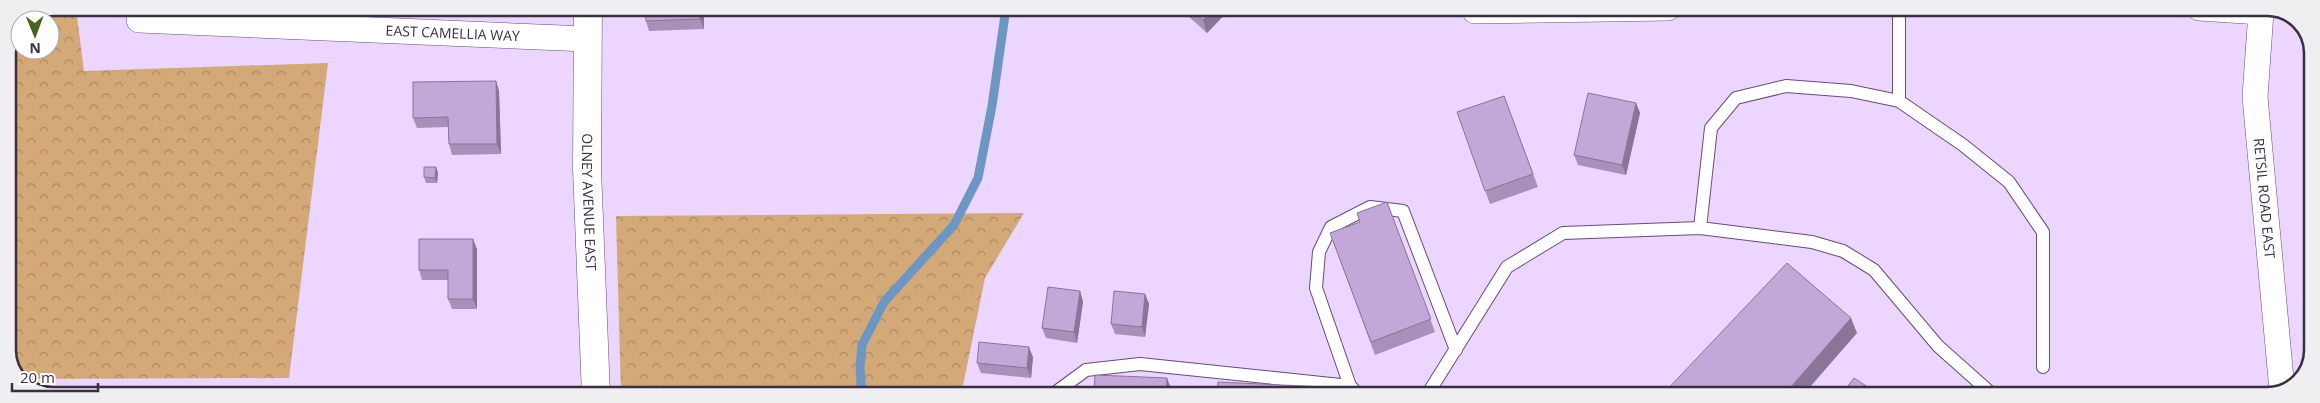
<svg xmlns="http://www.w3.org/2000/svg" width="2320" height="403" font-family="'Open Sans',sans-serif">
<defs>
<pattern id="forest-crowns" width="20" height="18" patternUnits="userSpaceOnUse" patternTransform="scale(1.25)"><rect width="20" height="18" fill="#d3a977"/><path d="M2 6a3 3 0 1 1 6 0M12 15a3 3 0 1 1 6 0" fill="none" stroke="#ac8a63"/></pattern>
</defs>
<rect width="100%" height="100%" fill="#ecd5fe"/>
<!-- forest -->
<path fill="url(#forest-crowns)" d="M53 8H76L84 71 328 63 289 378 19 379 8 355V53L20 23V50H50V20H23Z
M1024 213 985 278 961 395H621L616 216Z"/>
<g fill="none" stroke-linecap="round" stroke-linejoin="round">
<!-- stream -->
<path stroke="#6c97c5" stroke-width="9" d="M862 395 860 368 862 345 884 302 954 225 978 178 992 106 1006 8"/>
<!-- lane casing -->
<g stroke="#674d79" stroke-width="14">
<path id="lane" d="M1899 101V8
M1700 228 1711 128 1736 98 1786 86 1851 91 1899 101 1963 145 2009 182 2043 232V367
M1350 386 1316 288 1319 252 1331 227 1370 207 1403 211 1456 350
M1052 395 1086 370 1140 364 1350 386 1359 395
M1427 395 1507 267 1563 233 1700 228 1812 242 1843 251 1874 270 1938 346 1993 395"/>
</g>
<!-- street casing -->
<g stroke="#674d79" stroke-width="26">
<g id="street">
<path d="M2199 8 2261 12"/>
<path id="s1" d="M2264 8 2261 12 2255 97 2282 390"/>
<path d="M1475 11 1668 8"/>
<path id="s2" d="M139 20 587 39"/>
</g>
</g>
<!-- secondary casing -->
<g stroke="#674d79" stroke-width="29">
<g id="secondary">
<path id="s3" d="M588 8 587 169 596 395"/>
</g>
</g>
<!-- lane -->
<use href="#lane" stroke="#fff" stroke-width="12"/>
<!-- street -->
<use href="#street" stroke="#fff" stroke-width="25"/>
<!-- secondary -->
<use href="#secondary" stroke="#fff" stroke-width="28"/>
</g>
<!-- wall -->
<path fill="#a890ba" d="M704 8V29L649 31 646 21Z
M1179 8H1231L1207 33Z
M496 81 499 91 501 154 452 155 449 144 448 127 417 128 413 118Z
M1504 96 1538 187 1490 204 1457 112Z
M1636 103 1640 113 1626 175 1578 165 1574 155Z
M436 167 438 173 437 183H426L424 177Z
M1387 202 1435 332 1375 355 1330 233 1360 222Z
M477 249V309H452L448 299V280H422L419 270Z
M1080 291 1083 302 1077 343 1046 338 1042 328Z
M1145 294 1149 304 1145 337 1115 334 1111 324Z
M1033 357 1031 378 981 373 977 363Z"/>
<!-- shaded-wall -->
<path fill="#887597" d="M700 8H704V29L700 19Z
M1214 8H1231L1207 33 1203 20Z
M496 81 499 91 501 154 497 144Z
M1636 103 1640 113 1626 175 1622 165Z
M436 167 438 173 437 183 435 178Z
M473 239 477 249V309L473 299Z
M1080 291 1083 302 1077 343 1074 332Z
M1145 294 1149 304 1145 337 1142 327Z
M1851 318 1857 333 1803 395H1784Z
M1029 347 1033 357 1031 378 1027 368Z
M1167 378 1172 391 1171 395H1166Z
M1325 387 1328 395H1325Z"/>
<!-- building -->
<path fill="#c3a7d8" stroke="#887597" d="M645 8H700V19L646 21Z
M1189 8H1214L1203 20Z
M496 81 497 144H449L448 117 413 118V82Z
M1588 93 1636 103 1622 165 1574 155Z
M1504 96 1533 174 1485 191 1457 112Z
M424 167H436L435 178 424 177Z
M1387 202 1431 319 1371 342 1330 233 1360 222 1357 213Z
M419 239H473V299H448V270H419Z
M1787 263 1851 318 1784 395H1662Z
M1048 287 1080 291 1074 332 1042 328Z
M1114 291 1145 294 1142 327 1111 324Z
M979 342 1029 347 1027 368 977 363Z
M1095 375 1167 378 1166 395H1094Z
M1854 378 1880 395H1841Z
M1218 382 1325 387V395H1217Z
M1614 394 1631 395H1615Z"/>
<g text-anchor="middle" stroke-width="4" stroke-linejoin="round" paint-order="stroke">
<!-- street labels -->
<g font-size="14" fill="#3a2e42" stroke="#fff">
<text dy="5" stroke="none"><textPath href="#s2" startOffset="314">EAST CAMELLIA WAY</textPath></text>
<text dy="5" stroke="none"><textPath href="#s1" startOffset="192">RETSIL ROAD EAST</textPath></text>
<text dy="5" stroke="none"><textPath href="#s3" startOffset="194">OLNEY AVENUE EAST</textPath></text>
</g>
</g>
<!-- crop -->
<path d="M0 0H2320V403H0ZM53 16H2267A37 37 0 0 1 2304 53V350A37 37 0 0 1 2267 387H53A37 37 0 0 1 16 350V53A37 37 0 0 1 53 16Z" fill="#efeef0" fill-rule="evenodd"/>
<path fill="none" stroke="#3a2e42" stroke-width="2.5" d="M53 16H2267A37 37 0 0 1 2304 53V350A37 37 0 0 1 2267 387H53A37 37 0 0 1 16 350V53A37 37 0 0 1 53 16Z"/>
<!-- north arrow -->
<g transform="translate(35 35) rotate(179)"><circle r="24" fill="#ffffff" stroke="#b0abb3"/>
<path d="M0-4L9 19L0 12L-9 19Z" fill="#46661d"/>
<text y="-8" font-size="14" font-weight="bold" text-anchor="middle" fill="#3a2e42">N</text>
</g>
<!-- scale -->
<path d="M12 383v8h86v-8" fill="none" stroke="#3a2e42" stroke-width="2.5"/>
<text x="20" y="383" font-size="15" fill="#3a2e42" stroke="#ffffff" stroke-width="4" paint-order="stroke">20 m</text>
</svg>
